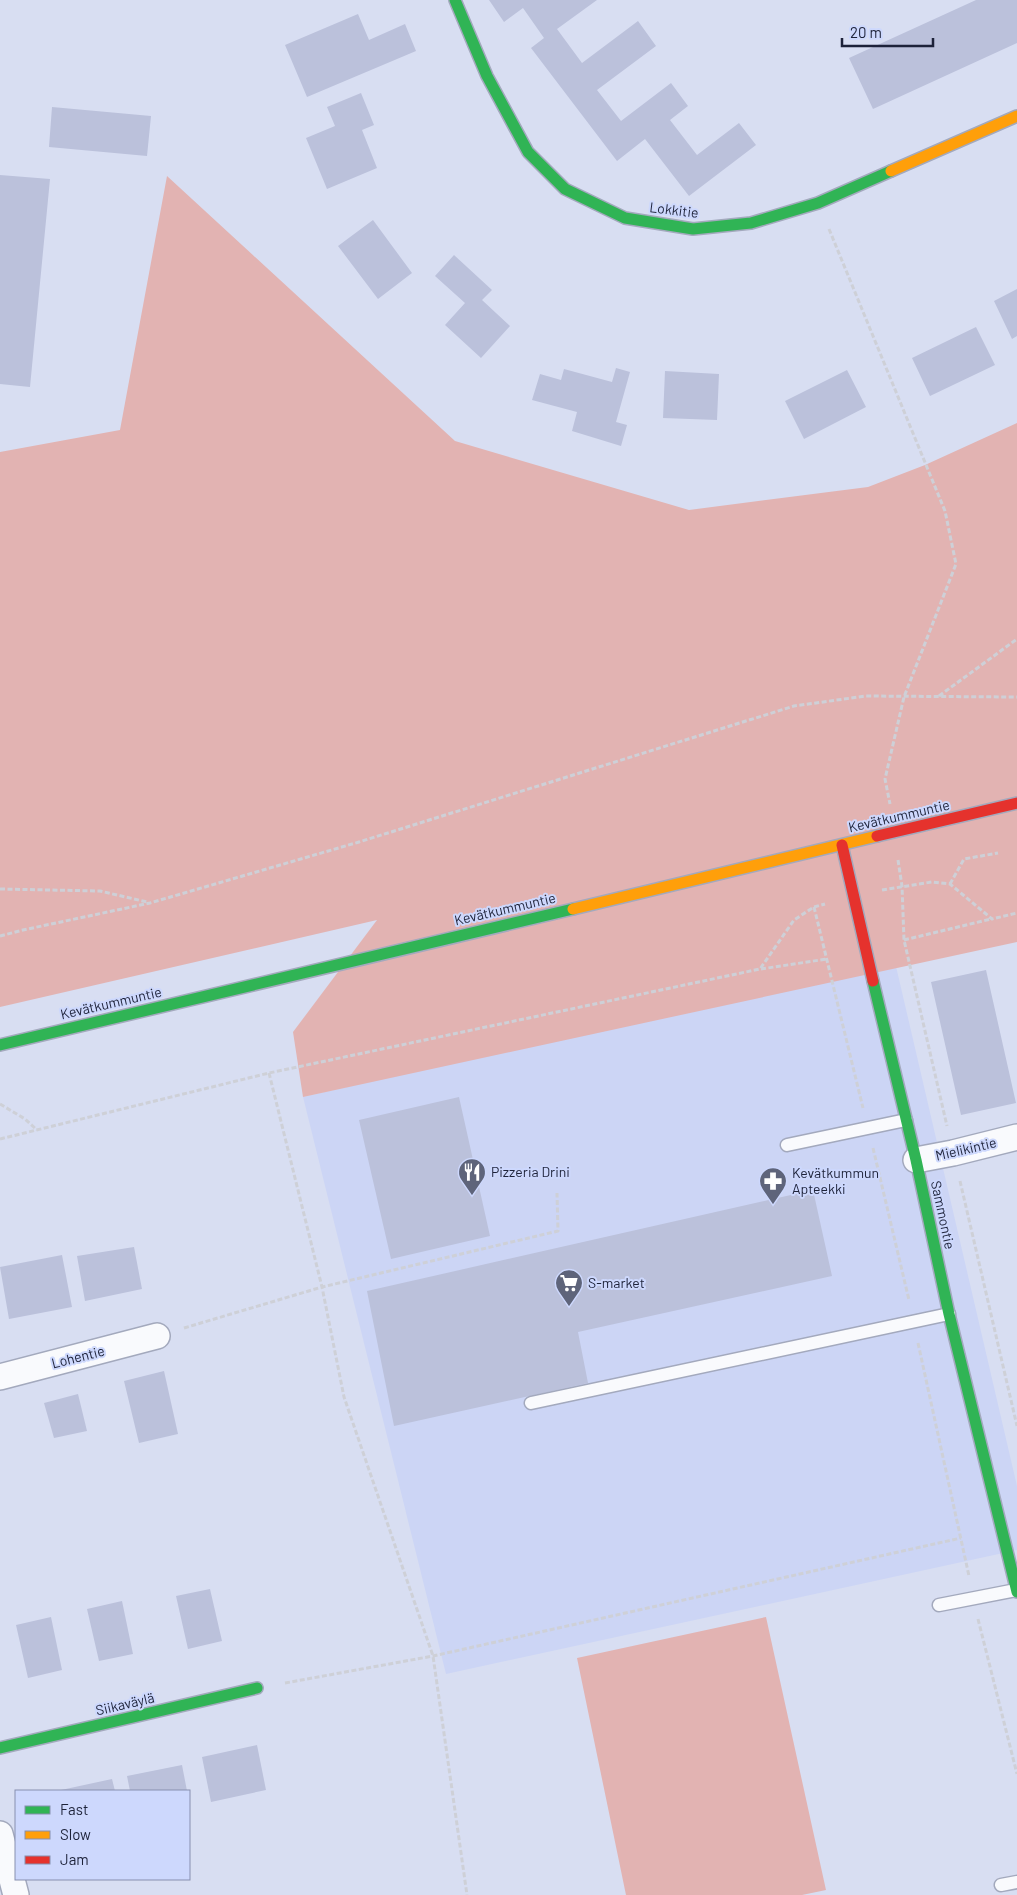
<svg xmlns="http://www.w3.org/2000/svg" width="1017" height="1895" font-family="Barlow,sans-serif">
<rect width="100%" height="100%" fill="#d8def2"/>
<!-- built -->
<path fill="#ccd5f5" d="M895 962 1017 1486V1550L446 1674 303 1097Z"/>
<!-- green -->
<path fill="#e2b3b2" d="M167 176 455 441 689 510 868 487 925 465 1017 423V942L303 1097 293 1032 377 920 0 1007V452L120 430Z
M766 1617 826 1890 802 1895H626L577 1658Z"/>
<!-- building -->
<path fill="#bbc1db" d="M489 0H597L557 29 582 63 638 21 656 46 597 90 621 121 671 83 688 106 670 120 697 155 739 123 756 145 689 196 645 139 617 161 531 48 544 38 523 8 504 22Z
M976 0H1017V43L873 109 849 58Z
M358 14 369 40 405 24 416 51 307 97 285 45Z
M361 93 374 125 362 130 377 168 327 189 306 138 335 126 327 107Z
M52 107 151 116 147 156 49 147Z
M0 175 50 179 30 387 0 384Z
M373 220 412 273 378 299 338 246Z
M454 255 492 290 482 300 510 326 481 358 445 325 465 303 435 276Z
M1017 289V336L1012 339 994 301Z
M976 327 995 365 930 396 912 358Z
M616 368 630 372 616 422 627 425 621 446 572 431 577 412 532 400 540 374 561 380 564 369 612 382Z
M847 370 866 407 804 439 785 401Z
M665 371 719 374 717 420 663 418Z
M986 970 1016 1103 961 1115 931 982Z
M459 1097 490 1236 391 1259 359 1120Z
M813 1190 832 1276 578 1332 588 1383 394 1426 367 1291Z
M134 1247 142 1289 85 1301 77 1256Z
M62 1255 72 1307 9 1319 0 1267Z
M164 1371 178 1434 139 1443 124 1381Z
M78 1394 87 1431 54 1438 44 1403Z
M210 1589 222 1641 188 1649 176 1596Z
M122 1601 133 1654 99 1661 87 1609Z
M51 1617 62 1670 28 1678 16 1625Z
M257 1745 266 1790 211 1802 202 1757Z
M182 1765 187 1791H130L127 1776Z
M112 1779 115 1791H61V1790Z"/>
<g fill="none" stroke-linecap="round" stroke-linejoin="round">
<!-- lane casing -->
<g stroke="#a3a9bd" stroke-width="15">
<path id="lane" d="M787 1145 906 1120
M531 1403 949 1314
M939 1605 1016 1590
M1001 1885 1017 1882"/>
</g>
<!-- street casing -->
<g stroke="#a3a9bd" stroke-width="28">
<path id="street" d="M916 1160 953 1153 1017 1137
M0 1377 157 1336
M0 1834 16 1895"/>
</g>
<!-- fast casing -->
<g stroke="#a3a9bd" stroke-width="14">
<path id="fast" d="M455 0 487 76 528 152 565 189 625 218 693 229 751 223 818 203 891 171
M873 981 916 1160 949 1314 1017 1592
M0 1045 573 909
M0 1748 257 1688"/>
</g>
<!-- slow casing -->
<g stroke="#a3a9bd" stroke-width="14">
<path id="slow" d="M891 171 1017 116
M573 909 877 836"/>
</g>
<!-- jam casing -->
<g stroke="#a3a9bd" stroke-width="14">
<path id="jam" d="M877 836 1017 803
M842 845 873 981"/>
</g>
<!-- path -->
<path stroke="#ced0d7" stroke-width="3" stroke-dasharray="5 2.5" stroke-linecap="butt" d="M829 229 945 511 956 564 904 697 885 779 890 804
M939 696 1017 639
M898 860 902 886 904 940 947 1126
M950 884 964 859 998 853
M0 889 100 891 147 902
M882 890 932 882 950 884 992 919 1017 913
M814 907 863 1108
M0 936 23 930 150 903 359 842 794 706 866 696 1017 697
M904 940 991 919
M761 969 827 959
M269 1073 322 1287 344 1397 433 1656 467 1895
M0 1104 25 1119 37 1130
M0 1139 269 1073 760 969 794 920 814 907 825 904
M873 1148 909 1300
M960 1181 1017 1426
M184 1328 322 1287 558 1231 557 1193
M918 1343 969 1576
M978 1619 1017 1774
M285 1683 433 1656 961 1538"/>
<!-- lane -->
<use href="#lane" stroke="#f9fafd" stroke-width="12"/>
<!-- street -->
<use href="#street" stroke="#f9fafd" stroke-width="25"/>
<!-- fast -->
<use href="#fast" stroke="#30b455" stroke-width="11"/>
<!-- slow -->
<use href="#slow" stroke="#ff9f0a" stroke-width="11"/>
<!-- jam -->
<use href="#jam" stroke="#e5322d" stroke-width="11"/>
</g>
<!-- icons -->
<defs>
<g id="restaurant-pin" transform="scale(1.4375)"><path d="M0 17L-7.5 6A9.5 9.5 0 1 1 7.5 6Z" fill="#5e647a" stroke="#cdd8fd"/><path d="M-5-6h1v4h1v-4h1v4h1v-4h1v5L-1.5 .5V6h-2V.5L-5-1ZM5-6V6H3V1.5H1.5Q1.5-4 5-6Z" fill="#fff"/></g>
<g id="pharmacy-pin" transform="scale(1.4375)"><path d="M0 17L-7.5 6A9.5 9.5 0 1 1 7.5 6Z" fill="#5e647a" stroke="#cdd8fd"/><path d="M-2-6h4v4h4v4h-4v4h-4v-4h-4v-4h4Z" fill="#fff"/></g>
<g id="supermarket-pin" transform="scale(1.4375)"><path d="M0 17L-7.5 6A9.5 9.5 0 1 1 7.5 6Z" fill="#5e647a" stroke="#cdd8fd"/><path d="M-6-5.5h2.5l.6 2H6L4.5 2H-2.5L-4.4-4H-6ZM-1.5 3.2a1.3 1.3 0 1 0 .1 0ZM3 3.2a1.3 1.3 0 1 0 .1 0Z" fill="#fff"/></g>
</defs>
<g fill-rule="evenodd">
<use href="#restaurant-pin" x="472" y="1172"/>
<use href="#pharmacy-pin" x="773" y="1181"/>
<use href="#supermarket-pin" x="569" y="1283"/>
</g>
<g text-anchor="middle" stroke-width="4" stroke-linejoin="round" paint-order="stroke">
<!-- street labels -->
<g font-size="14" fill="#1d2239" stroke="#cdd8fd">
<text transform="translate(674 210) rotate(7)" y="5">Lokkitie</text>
<text transform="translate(899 816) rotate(-13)" y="5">Kevätkummuntie</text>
<text transform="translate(505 909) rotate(-13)" y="5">Kevätkummuntie</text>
<text transform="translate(111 1003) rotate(-13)" y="5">Kevätkummuntie</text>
<text transform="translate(966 1149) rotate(-13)" y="5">Mielikintie</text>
<text transform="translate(943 1215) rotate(78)" y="5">Sammontie</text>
<text transform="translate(78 1357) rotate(-14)" y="5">Lohentie</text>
<text transform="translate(125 1704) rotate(-13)" y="5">Siikaväylä</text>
</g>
<!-- poi labels -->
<g font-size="14" fill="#1d2239" stroke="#cdd8fd" text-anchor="start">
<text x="491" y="1177">Pizzeria Drini</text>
<text x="792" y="1178">Kevätkummun<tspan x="792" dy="16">Apteekki</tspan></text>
<text x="588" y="1288">S-market</text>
</g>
</g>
<!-- legend -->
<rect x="15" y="1790" width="175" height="90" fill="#cdd8fd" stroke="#878faf"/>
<rect x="25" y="1806" width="25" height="8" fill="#30b455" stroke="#878faf"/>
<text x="60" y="1815" font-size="15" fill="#1d2239">Fast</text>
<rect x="25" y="1831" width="25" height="8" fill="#ff9f0a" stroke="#878faf"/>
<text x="60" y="1840" font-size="15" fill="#1d2239">Slow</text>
<rect x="25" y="1856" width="25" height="8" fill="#e5322d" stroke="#878faf"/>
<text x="60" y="1865" font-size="15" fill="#1d2239">Jam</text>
<!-- scale -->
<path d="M842 38v8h91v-8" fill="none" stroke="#1d2239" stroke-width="2.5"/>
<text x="850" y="38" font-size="15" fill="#1d2239" stroke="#cdd8fd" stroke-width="4" paint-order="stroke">20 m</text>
</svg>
